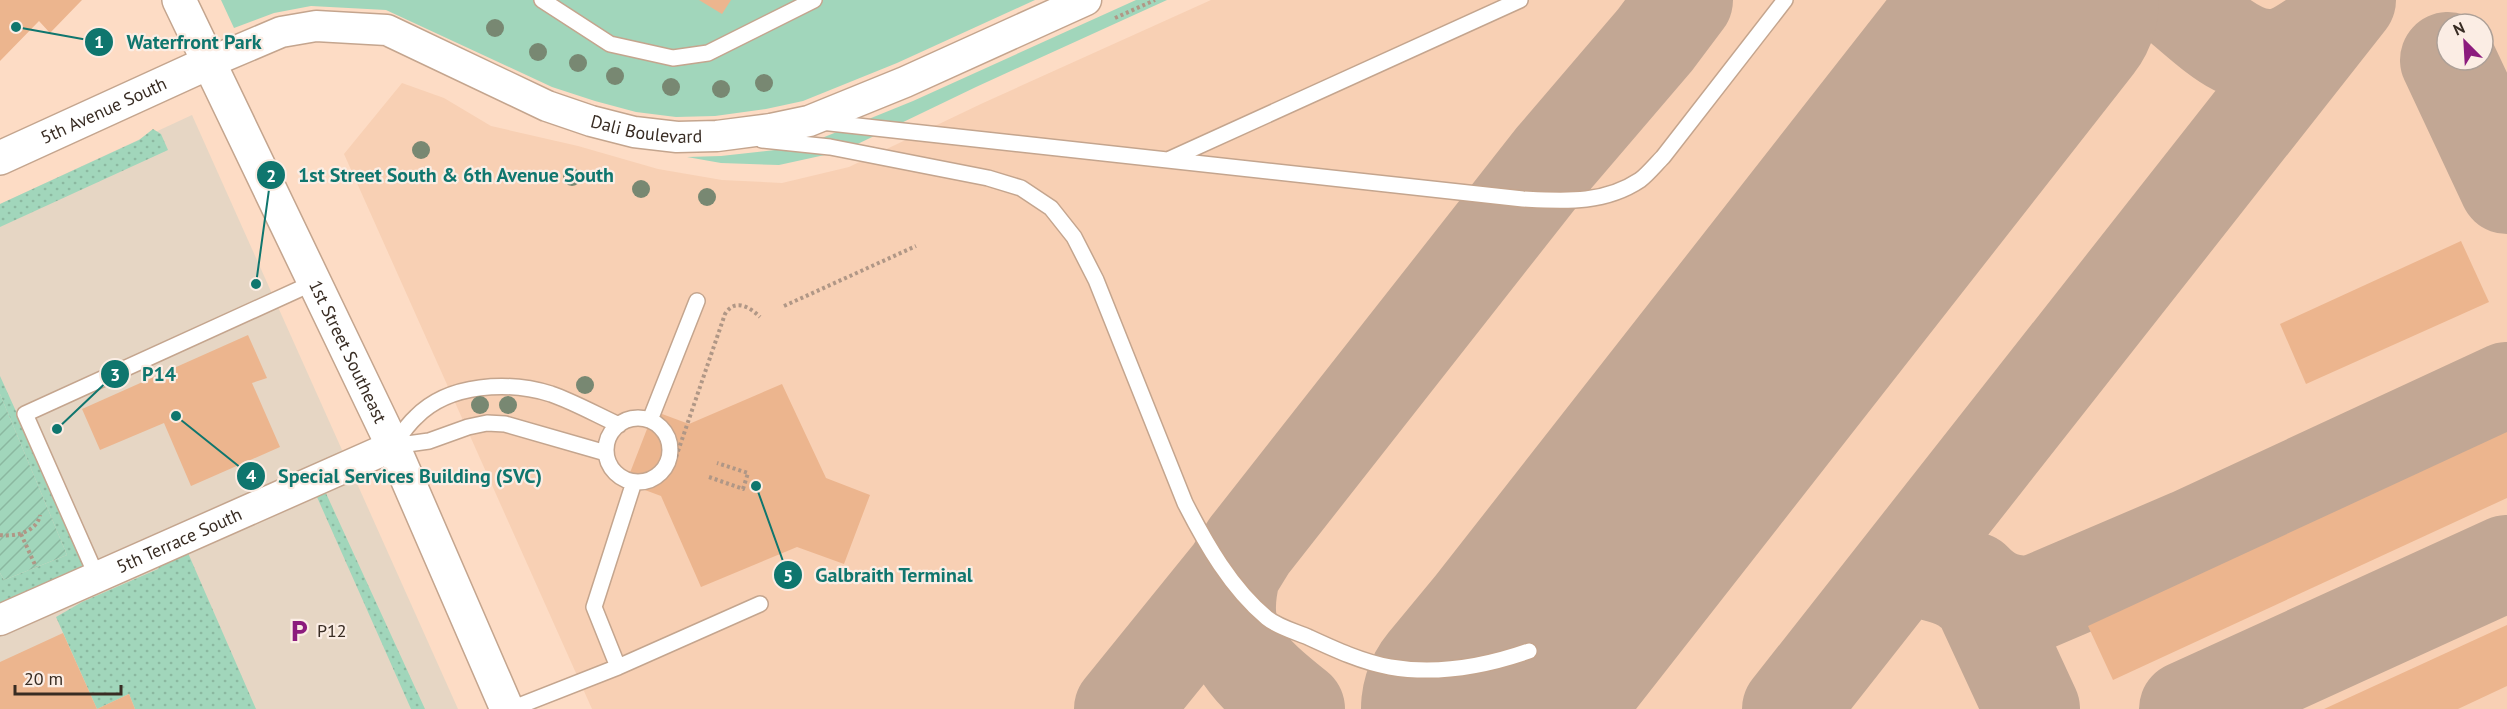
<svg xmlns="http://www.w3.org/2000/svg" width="2507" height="709" font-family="'PT Sans',sans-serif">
<defs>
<pattern id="grass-dots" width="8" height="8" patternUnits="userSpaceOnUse" patternTransform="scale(1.5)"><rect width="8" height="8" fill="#a1d6bb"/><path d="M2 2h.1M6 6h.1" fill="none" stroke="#8bb8a0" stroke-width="1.8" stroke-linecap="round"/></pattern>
<pattern id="garden-furrows" width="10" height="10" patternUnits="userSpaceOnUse" patternTransform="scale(1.5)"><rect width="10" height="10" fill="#a1d6bb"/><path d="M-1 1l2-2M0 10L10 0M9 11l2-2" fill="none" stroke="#8bb8a0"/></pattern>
</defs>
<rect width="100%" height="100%" fill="#fddcc5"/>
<!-- built -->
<path fill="#f8d0b4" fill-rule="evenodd" d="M1211 0H2507V709H592L344 154 402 83 444 98 491 126 578 146 658 169 722 180 782 183 849 167 983 103ZM2447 24H2483V60H2447Z"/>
<!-- education -->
<path fill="#e6d6c4" d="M192 115 458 709H0V204Z"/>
<!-- grass -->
<path fill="url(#grass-dots)" d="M153 129 161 134 168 150 0 227V204L139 140Z
M0 376 86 566 0 612V573L4 580 67 555 0 394Z
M324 489 425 709H411L317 497 291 508 290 505Z
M205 541 207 545 188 553 256 709H135L129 694 97 709 56 617 82 602 158 569 163 559Z"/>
<!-- park -->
<path fill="#a1d6bb" d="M221 0H1035L897 63 803 101 766 109 715 116 676 117 636 112 595 101 552 87 386 10 311 6 274 13 234 28Z
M1136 0H1167L976 87 843 151 779 165 721 163 687 157 721 156 775 150 817 140 913 101Z"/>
<!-- garden -->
<path fill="url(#garden-furrows)" d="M0 394 67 555 4 580 0 573Z"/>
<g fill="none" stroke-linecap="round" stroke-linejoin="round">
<!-- taxiway -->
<path stroke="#c2a794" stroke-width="96" d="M2174 0C2205 24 2244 69 2287 54 2299 50 2309 42 2320 35
M2448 60 2507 186
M1233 572C1215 641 1247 669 1297 709
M1936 574C1956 579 1971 586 1983 603L2032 709
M1973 580C1991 599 2008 604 2033 604L2190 537 2507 390
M1122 709 1233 572 1249 546 1554 158 1655 40 1685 0
M1790 709 2348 0
M2187 709 2507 563"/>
<!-- runway -->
<path stroke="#c2a794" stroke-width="240" d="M1481 709 1529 651 2039 0"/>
</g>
<!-- building -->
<path fill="#ecb58e" d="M0 0H82L50 33 39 21 0 61Z
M699 0H731L722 14Z
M2461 241 2489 302 2306 384 2280 324Z
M248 335 267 378 252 383 280 447 191 486 164 423 100 450 82 409Z
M782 384 826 478 870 495 844 564 797 547 701 587 661 496 626 483 654 411 689 424Z
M2507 432V498L2113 680 2088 626Z
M2507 625V686L2458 709H2324Z
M63 633 97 709 129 694 135 709H0V662Z"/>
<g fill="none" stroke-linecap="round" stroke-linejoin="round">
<!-- lane casing -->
<g stroke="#c4a58e" stroke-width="18">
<path id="lane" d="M542 0 610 44 673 58 708 53 814 0
M821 122 1523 199C1565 201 1604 204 1640 180 1648 174 1656 164 1663 157L1785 0
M762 140 830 147 988 178 1021 188 1051 208 1074 237 1096 280 1185 503C1206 544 1231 588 1267 618 1278 627 1296 632 1308 637 1334 649 1362 662 1390 667 1436 675 1486 666 1529 651
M1170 159 1520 0
M606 450a32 32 0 1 1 64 0a32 32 0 1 1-64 0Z
M650 420 697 301
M393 446C400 436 407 425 416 417 449 383 509 381 551 394 574 402 597 415 619 425
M393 446 429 441 468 427 487 423 505 424 606 453
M97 577 25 414 315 282
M618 667 594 607 634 482
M511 709 618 667 760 604"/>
</g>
<!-- street casing -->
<g stroke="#c4a58e" stroke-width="33">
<g id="street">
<path id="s1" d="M208 63 281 32 316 26 387 30 547 106 591 121 634 132 677 137 717 136 771 129 809 121 905 82 1086 0"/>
<path id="s2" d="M0 620 393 446"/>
</g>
</g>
<!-- secondary casing -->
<g stroke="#c4a58e" stroke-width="36">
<g id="secondary">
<path id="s3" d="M179 0 393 446 507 709"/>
<path id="s4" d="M0 158 208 63"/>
</g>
</g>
<!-- path -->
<path stroke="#b09786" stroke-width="4" stroke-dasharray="3 3" stroke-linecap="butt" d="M1115 18 1155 0
M784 306 916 246
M676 457 725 314C735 298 750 307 760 317
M709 477 743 489 748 473 717 463
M21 534 36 567
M0 535C15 537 37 532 40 515"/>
<!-- lane -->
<use href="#lane" stroke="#fff" stroke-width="15"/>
<!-- street -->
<use href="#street" stroke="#fff" stroke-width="30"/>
<!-- secondary -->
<use href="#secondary" stroke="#fff" stroke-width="33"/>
</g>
<!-- trees -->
<g fill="#788872">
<circle cx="495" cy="28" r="9"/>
<circle cx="538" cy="52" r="9"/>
<circle cx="578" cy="63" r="9"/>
<circle cx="615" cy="76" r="9"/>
<circle cx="764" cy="83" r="9"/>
<circle cx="671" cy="87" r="9"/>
<circle cx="721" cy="89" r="9"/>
<circle cx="421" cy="150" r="9"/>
<circle cx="572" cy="177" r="9"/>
<circle cx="641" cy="189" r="9"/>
<circle cx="707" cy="197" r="9"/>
<circle cx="585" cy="385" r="9"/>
<circle cx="480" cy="405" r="9"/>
<circle cx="508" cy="405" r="9"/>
</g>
<!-- icons -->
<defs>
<g id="parking-bare" transform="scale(1.8)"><path d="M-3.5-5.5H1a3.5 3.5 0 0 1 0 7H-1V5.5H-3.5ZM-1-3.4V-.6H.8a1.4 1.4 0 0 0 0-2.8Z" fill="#8c1b7d" stroke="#fbede4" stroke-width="2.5" paint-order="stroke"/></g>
</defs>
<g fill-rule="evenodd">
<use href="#parking-bare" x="299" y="631"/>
</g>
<g text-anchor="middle" stroke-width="4.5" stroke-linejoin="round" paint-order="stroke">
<!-- street labels -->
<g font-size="18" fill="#382c23" stroke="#fbede4">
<text dy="6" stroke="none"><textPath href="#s4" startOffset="114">5th Avenue South</textPath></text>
<text dy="6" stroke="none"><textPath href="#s1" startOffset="466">Dali Boulevard</textPath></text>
<text dy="6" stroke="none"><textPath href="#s3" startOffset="390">1st Street Southeast</textPath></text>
<text dy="6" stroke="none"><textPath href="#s2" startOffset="196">5th Terrace South</textPath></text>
</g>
<!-- poi labels -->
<g font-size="18" fill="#382c23" stroke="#fbede4" text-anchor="start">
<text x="317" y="637">P12</text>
</g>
</g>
<!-- callouts -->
<path fill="none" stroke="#0f766e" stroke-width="2" d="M16 27L99 42M256 284L271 175M57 429L115 374M176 416L251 476M756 486L788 575"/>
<g fill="#0f766e" stroke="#fbede4" stroke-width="2">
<circle cx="16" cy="27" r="6"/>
<circle cx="256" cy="284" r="6"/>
<circle cx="57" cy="429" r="6"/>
<circle cx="176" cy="416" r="6"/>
<circle cx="756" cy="486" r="6"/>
<circle cx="99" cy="42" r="15"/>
<circle cx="271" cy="175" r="15"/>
<circle cx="115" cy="374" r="15"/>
<circle cx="251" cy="476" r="15"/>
<circle cx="788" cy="575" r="15"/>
</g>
<g font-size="18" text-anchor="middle" font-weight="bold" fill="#fff">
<text x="99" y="48">1</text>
<text x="271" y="182">2</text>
<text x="115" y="381">3</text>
<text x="251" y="482">4</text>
<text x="788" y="582">5</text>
</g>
<g font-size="20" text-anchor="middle" font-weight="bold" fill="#0f766e" stroke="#fbede4" stroke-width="4.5" stroke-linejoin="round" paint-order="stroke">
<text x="194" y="49">Waterfront Park</text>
<text x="456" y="182">1st Street South &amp; 6th Avenue South</text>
<text x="159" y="381">P14</text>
<text x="410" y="483">Special Services Building (SVC)</text>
<text x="894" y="582">Galbraith Terminal</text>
</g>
<!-- north arrow -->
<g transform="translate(2465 42) rotate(336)"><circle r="28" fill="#fbede4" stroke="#ada097" stroke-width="1.5"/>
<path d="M0-4.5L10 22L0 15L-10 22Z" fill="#8c1b7d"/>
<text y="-9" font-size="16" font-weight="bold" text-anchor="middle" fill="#382c23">N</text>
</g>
<!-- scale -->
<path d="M15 685v9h106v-9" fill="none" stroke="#382c23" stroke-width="3"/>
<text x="24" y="685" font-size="18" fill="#382c23" stroke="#fbede4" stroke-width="4.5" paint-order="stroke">20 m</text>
</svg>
